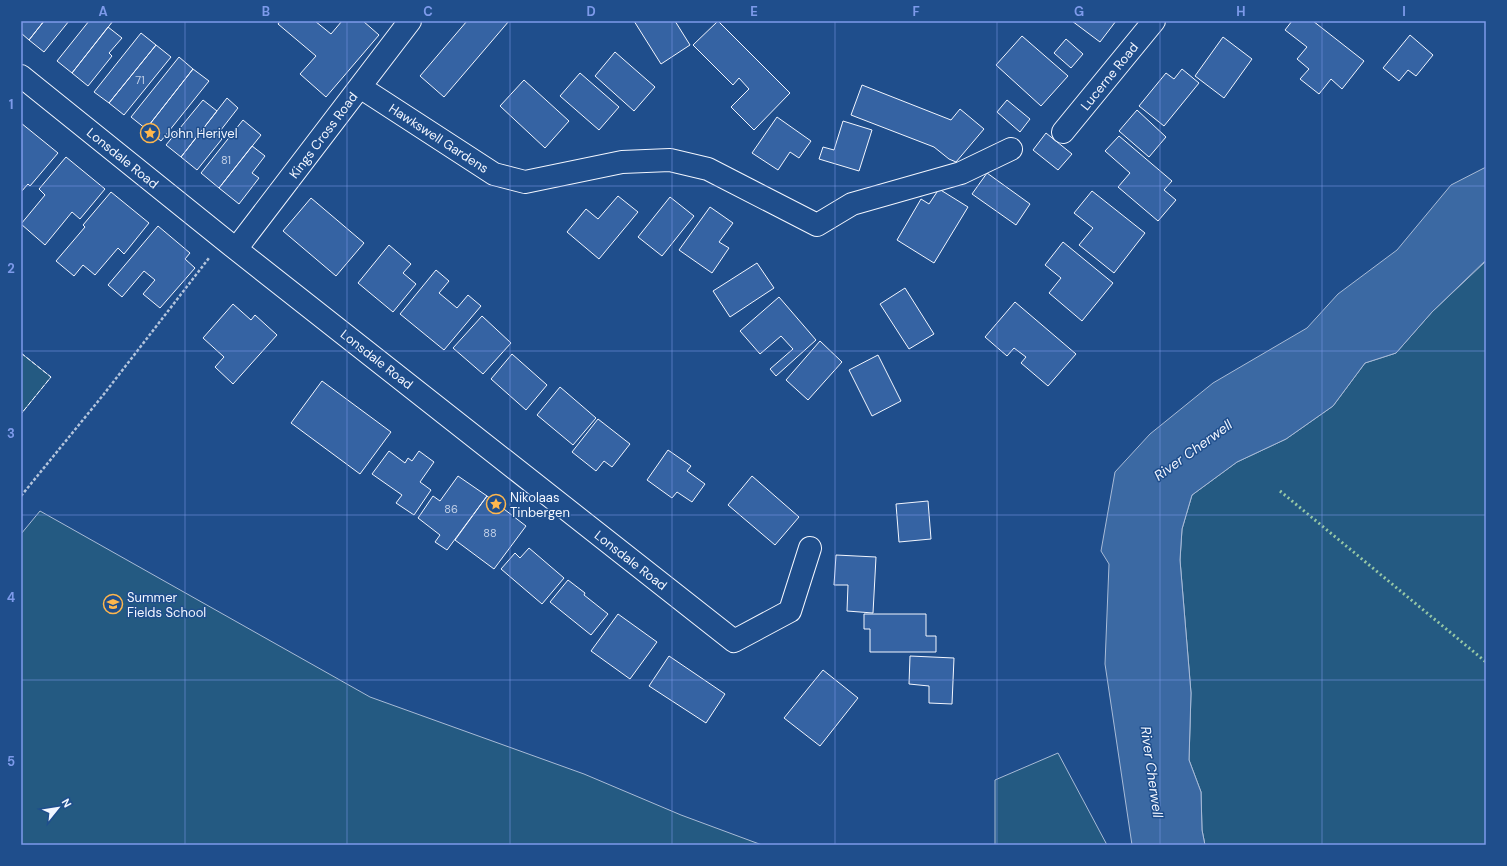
<svg xmlns="http://www.w3.org/2000/svg" width="1507" height="866" font-family="'DM Sans',sans-serif">
<rect width="100%" height="100%" fill="#1f4e8c"/>
<!-- green -->
<path fill="#245a82" stroke="#a8bbd7" d="M1486 261V845H1205L1202 830 1201 792 1189 760 1191 693 1180 560 1182 529 1192 495 1237 462 1286 439 1333 406 1365 363 1396 353 1432 312Z
M21 353 51 377 21 414Z
M40 511 370 697 584 774 681 815 762 845H21V534Z
M1058 753 1107 845H995V780Z"/>
<!-- water -->
<path fill="#3b69a3" stroke="#a8bbd7" d="M1486 167V260L1432 312 1396 353 1365 363 1333 406 1286 439 1237 462 1192 495 1182 529 1180 560 1191 693 1189 760 1201 792 1202 830 1205 845H1132L1105 664 1109 564 1101 551 1115 472 1150 434 1213 383 1307 328 1338 294 1397 250 1451 185Z"/>
<!-- building -->
<path fill="#3563a3" stroke="#f2f6ff" d="M21 21H44L29 40 21 33Z
M44 21H69L44 52 29 40Z
M89 21H113L72 73 57 61Z
M280 21H315L331 34 342 21H363L379 35 326 97 300 74 316 56 278 24Z
M467 21H509L444 97 420 76Z
M634 21H675L690 45 661 64Z
M718 21 790 93 754 130 731 107 749 89 739 78 733 85 693 45Z
M1072 21H1116L1100 42Z
M1292 21H1313L1364 61 1342 89 1331 79 1319 94 1300 79 1309 69 1297 59 1307 47 1285 30Z
M108 27 122 38 109 53 112 56 88 86 72 73Z
M141 33 156 45 109 103 94 92Z
M1410 35 1433 55 1416 76 1408 70 1399 81 1383 68Z
M1022 36 1068 76 1041 106 996 65Z
M1223 37 1252 59 1224 98 1195 76Z
M1066 39 1083 54 1071 68 1054 53Z
M156 45 171 57 124 115 109 103Z
M615 52 655 87 634 111 595 76Z
M179 57 193 69 146 129 131 117Z
M193 69 209 81 161 141 146 129Z
M1182 69 1199 83 1164 126 1139 106 1166 73 1174 79Z
M580 73 619 107 599 130 560 96Z
M524 80 569 121 545 148 500 106Z
M862 85 951 120 960 109 984 129 956 162 949 159 934 147 851 115Z
M227 98 238 108 217 135 222 139 197 170 181 157Z
M203 100 217 111 181 157 166 145Z
M1007 100 1030 119 1020 132 997 112Z
M1137 110 1166 137 1149 157 1119 131Z
M777 117 811 141 799 158 790 152 778 170 752 153Z
M243 120 261 135 219 188 201 173Z
M843 121 872 130 859 171 819 159 823 147 834 150Z
M21 123 58 153 30 186 28 184 21 192Z
M1046 133 1072 154 1058 170 1033 150Z
M1119 136 1172 181 1164 190 1176 200 1158 221 1118 187 1130 173 1105 151Z
M252 146 265 156 252 173 259 178 239 204 219 188Z
M66 157 105 189 80 219 72 212 45 245 21 224 45 195 39 189Z
M987 173 1030 204 1016 225 972 194Z
M939 189 968 207 934 263 897 240 921 199 929 204Z
M1092 191 1145 233 1114 273 1079 245 1093 228 1074 213Z
M111 192 149 223 124 254 118 248 95 275 83 265 74 276 56 261 85 227 83 225Z
M618 196 638 212 599 259 567 232 586 209 598 219Z
M670 197 694 216 662 256 638 237Z
M311 198 364 243 336 276 283 231Z
M710 207 733 223 719 242 729 248 712 273 679 250Z
M158 226 190 253 185 259 195 268 160 308 143 294 155 280 144 271 122 297 108 285Z
M1063 242 1113 283 1082 321 1049 293 1061 278 1045 265Z
M389 245 411 264 403 273 416 284 393 312 358 283Z
M757 263 774 288 730 317 713 291Z
M436 270 449 281 439 293 457 308 468 295 481 306 444 350 400 314Z
M905 288 934 334 909 349 880 304Z
M779 297 816 340 776 376 770 369 793 349 781 336 760 354 740 331Z
M1015 302 1076 354 1048 386 1021 363 1026 357 1014 348 1007 356 985 337Z
M233 304 251 320 255 315 277 335 233 384 215 367 224 357 203 338Z
M482 316 511 343 483 374 453 348Z
M820 341 842 362 808 400 786 380Z
M512 354 547 385 526 410 491 379Z
M878 355 901 401 872 416 849 370Z
M322 381 391 432 360 474 291 423Z
M560 387 596 418 573 445 537 415Z
M598 419 630 444 612 467 604 461 596 471 572 452Z
M668 450 691 466 687 471 705 484 692 502 677 492 672 498 647 480Z
M389 451 405 463 408 458 412 461 419 451 434 462 420 482 431 490 414 515 396 503 402 495 372 474Z
M458 476 487 496 447 550 435 542 440 535 418 518 433 496 440 501Z
M752 476 799 517 775 545 728 505Z
M487 496 526 526 494 569 455 540Z
M928 501 931 539 899 542 896 504Z
M529 548 564 578 542 604 501 569 515 553 520 558Z
M836 555 876 557 873 613 847 611 848 585H834Z
M568 580 585 593 584 595 608 614 591 635 550 602Z
M618 614 657 642 630 679 591 651Z
M864 614H926V636H936V652H870V629H864Z
M669 656 725 694 706 723 649 686Z
M910 656 954 658 952 704 929 703V686L909 684Z
M823 670 858 698 820 746 784 718Z"/>
<g fill="none" stroke-linecap="round" stroke-linejoin="round">
<!-- minor casing -->
<g stroke="#f2f6ff" stroke-width="24">
<path id="minor" d="M21 76 236 249 734 641 790 611 810 548
M360 87 494 174 525 182 622 162 670 160 708 169 817 225 852 204 961 173 1011 149
M1063 132 1154 21
M236 249 410 21"/>
</g>
<!-- path -->
<path stroke="#b3c4dc" stroke-width="2.5" stroke-dasharray="3 2" stroke-linecap="butt" d="M21 496 104 394 209 258"/>
<!-- minor -->
<use href="#minor" stroke="#1f4e8c" stroke-width="22"/>
<!-- hedge -->
<path stroke="#97c8a6" stroke-width="3" stroke-dasharray="2 3" stroke-linecap="butt" d="M1280 491 1486 662"/>
<!-- fence -->
<path stroke="#f2f6ff" stroke-width="1" stroke-dasharray="5 2" stroke-linecap="butt" d="M21 353 51 377 21 414"/>
</g>
<!-- grid -->
<path fill="none" stroke="#7d9aea" stroke-width="1" stroke-opacity="0.55" d="M185 21V845M347 21V845M510 21V845M672 21V845M835 21V845M997 21V845M1160 21V845M1322 21V845M21 186H1486M21 351H1486M21 515H1486M21 680H1486"/>
<!-- icons -->
<defs>
<g id="sight-ring" transform="scale(1)"><circle r="9.5" fill="#1f4e8c" stroke="#ffb74d" stroke-width="1.5"/><path d="M0-6L1.8-2.2L6-1.7L2.9 1.2L3.7 5.4L0 3.3L-3.7 5.4L-2.9 1.2L-6-1.7L-1.8-2.2Z" fill="#ffb74d"/></g>
<g id="school-ring" transform="scale(1)"><circle r="9.5" fill="#1f4e8c" stroke="#ffb74d" stroke-width="1.5"/><path d="M0-5L7-2L0 1L-7-2ZM-4 1L0 2.5L4 1V4Q0 6-4 4Z" fill="#ffb74d"/></g>
</defs>
<g fill-rule="evenodd">
<use href="#sight-ring" x="150" y="133"/>
<use href="#sight-ring" x="496" y="504"/>
<use href="#school-ring" x="113" y="604"/>
</g>
<g text-anchor="middle" stroke-width="3" stroke-linejoin="round" paint-order="stroke">
<!-- number labels -->
<g font-size="11" fill="#c3d1e8">
<text x="140" y="84">71</text>
<text x="226" y="164">81</text>
<text x="451" y="513">86</text>
<text x="490" y="537">88</text>
</g>
<!-- street labels -->
<g font-size="13" fill="#f2f6ff" stroke="#1f4e8c">
<text transform="translate(1109 76) rotate(-51)" y="5">Lucerne Road</text>
<text transform="translate(323 135) rotate(-53)" y="5">Kings Cross Road</text>
<text transform="translate(439 138) rotate(33)" y="5">Hawkswell Gardens</text>
<text transform="translate(123 158) rotate(39)" y="5">Lonsdale Road</text>
<text transform="translate(377 359) rotate(38)" y="5">Lonsdale Road</text>
<text transform="translate(631 560) rotate(38)" y="5">Lonsdale Road</text>
</g>
<!-- poi labels -->
<g font-size="13" fill="#f2f6ff" stroke="#1f4e8c" text-anchor="start">
<text x="164" y="138">John Herivel</text>
<text x="510" y="502">Nikolaas<tspan x="510" dy="15">Tinbergen</tspan></text>
<text x="127" y="602">Summer<tspan x="127" dy="15">Fields School</tspan></text>
</g>
<!-- water labels -->
<g font-size="14" font-style="italic" fill="#f2f6ff" stroke="#1f4e8c">
<text transform="translate(1193 450) rotate(-36)" y="5">River Cherwell</text>
<text transform="translate(1152 772) rotate(82)" y="5">River Cherwell</text>
</g>
</g>
<!-- border -->
<rect width="1507" height="866" fill="none" stroke="#1f4e8c" stroke-width="44"/>
<!-- north arrow -->
<g transform="translate(58 808) rotate(60)" stroke="#1f4e8c" stroke-width="3" paint-order="stroke">
<path d="M0-3L7 15L0 10L-7 15Z" fill="#f2f6ff"/>
<text y="-6" font-size="11" font-weight="bold" text-anchor="middle" fill="#f2f6ff">N</text>
</g>
<rect x="22" y="22" width="1463" height="822" fill="none" stroke="#7d9aea" stroke-width="1.5"/>
<g font-size="13" text-anchor="middle" font-weight="bold" fill="#7d9aea">
<text x="103" y="16">A</text>
<text x="266" y="16">B</text>
<text x="428" y="16">C</text>
<text x="591" y="16">D</text>
<text x="754" y="16">E</text>
<text x="916" y="16">F</text>
<text x="1079" y="16">G</text>
<text x="1241" y="16">H</text>
<text x="1404" y="16">I</text>
<text x="11" y="109">1</text>
<text x="11" y="273">2</text>
<text x="11" y="438">3</text>
<text x="11" y="602">4</text>
<text x="11" y="766">5</text>
</g>
</svg>
